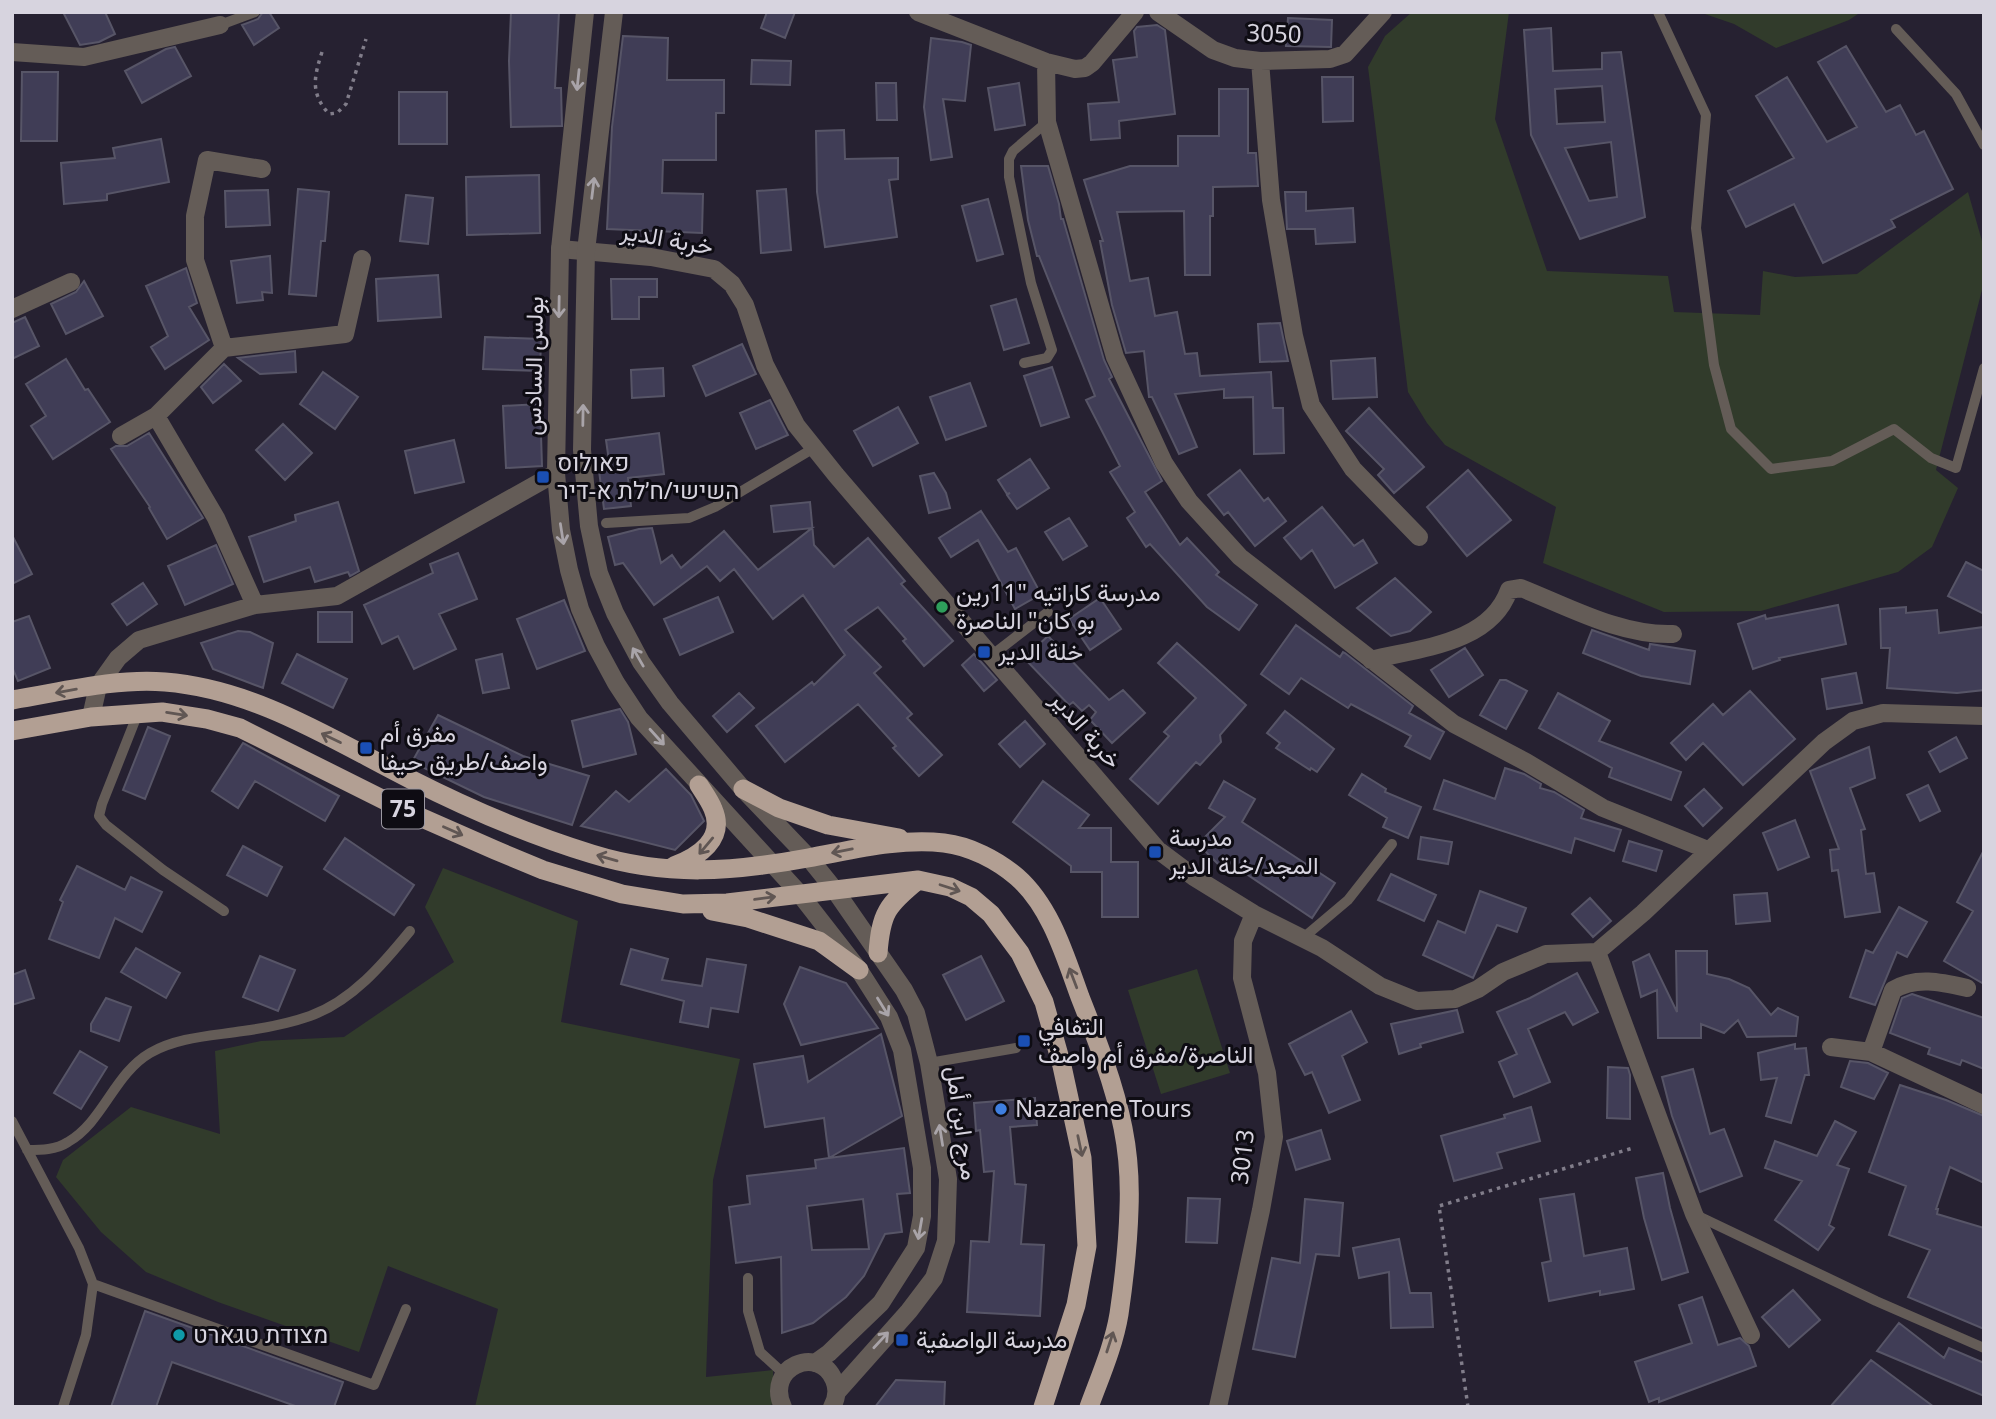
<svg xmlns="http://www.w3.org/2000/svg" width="1996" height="1419" font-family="'Noto Sans',Vazirmatn,Heebo,sans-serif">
<rect width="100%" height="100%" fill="#262131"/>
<!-- green -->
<path fill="#313b2b" d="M1412 12H1509L1495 119 1547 271 1668 276 1674 312 1760 315 1763 271 1795 277 1857 274 1968 192 1984 248V282L1936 470 1958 488 1932 547 1898 572 1761 611 1664 612 1543 563 1556 507 1445 445 1427 423 1408 392 1368 67 1385 36Z
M1699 12H1861L1849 20 1776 48 1734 24Z
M443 868 578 921 561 1022 740 1059 713 1180 706 1377 773 1370 774 1401 770 1407H475L498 1309 388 1266 359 1352 218 1302 146 1272 101 1232 56 1177 63 1160 131 1107 220 1134 215 1051 261 1041 344 1037 454 962 425 907Z
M1197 969 1230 1073 1161 1094 1128 990Z"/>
<!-- building -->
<path fill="#403d56" stroke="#575567" stroke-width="2" fill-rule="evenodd" d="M63 12H105L115 34 99 42 80 45Z
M263 12H269L279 28 254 45 242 25 258 19Z
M511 12H559L555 88H561L562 126 511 127 509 61Z
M767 12H795L785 38 761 28Z
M1288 18 1332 20 1331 47 1286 46Z
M1157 25 1165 30 1175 114 1119 121 1120 138 1091 140 1088 104 1119 102 1113 60 1137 57 1134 31 1137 27Z
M1551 28 1553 71 1602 69V53L1621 52 1645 217 1580 239 1531 135 1524 30ZM1602 86 1605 122 1557 124 1555 89ZM1611 142 1617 197 1589 201 1565 148Z
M623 36 668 38 667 80H724V113H716V160H663L662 193 703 194 702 233 607 229 612 127Z
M931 38 962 42 971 45 965 101 943 99 952 157 931 160 924 107Z
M1846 46 1886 112 1900 105 1916 135 1924 131 1953 189 1891 220 1895 227 1823 263 1794 204 1746 227 1728 191 1794 158 1756 96 1787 77 1827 142 1857 127 1818 62Z
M175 47 191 76 142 103 125 71 166 49Z
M752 60 791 61 790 85 751 84Z
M22 72H58L57 141H21Z
M1322 77H1353V121L1323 122Z
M876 83H896L897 120H877Z
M1019 83 1025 125 995 130 988 88Z
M1219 89H1248V153H1256L1258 186 1213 187V216H1210V275H1185L1184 211 1117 212 1130 281 1148 278 1155 316 1177 312 1185 354 1197 353 1200 376 1271 372 1273 408H1283L1284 453 1254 454 1253 397 1224 398V389L1175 394 1197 447 1179 454 1152 397H1149L1144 351 1126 353 1112 305 1100 241H1103L1084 180 1130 166H1178V136H1219Z
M399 92H447V144H399Z
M844 130 845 159 898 158V179L889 180 897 237 825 247 817 192 816 131Z
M161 139 169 182 107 194V200L64 204 61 163 115 158 113 148Z
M1021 166H1048L1059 204 1061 219H1063L1104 360 1112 377 1109 379 1162 481 1145 492 1180 545 1187 538 1219 572 1216 575 1257 605 1239 630 1207 607 1150 544 1146 547 1127 518 1135 512 1110 472 1120 466 1086 400 1095 396 1039 256H1037L1028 220Z
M539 175 540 233 467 235 466 177Z
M298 189 329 192 325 241H321L316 296 289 294Z
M786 189 791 250 761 253 757 191Z
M268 190 270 225 226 227 225 191Z
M1285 192H1306V211L1353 208 1355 242 1316 244 1315 229H1287Z
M406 195 433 198 428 244 400 241Z
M988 199 1003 254 977 261 962 206Z
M270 256 272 293 262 292 263 300 237 303 231 261Z
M186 268 197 303 189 307 209 340 165 369 151 347 168 336 146 286Z
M438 275 441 317 378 321 376 279Z
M611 279H657V297H639V319H612Z
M84 281 103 316 66 334 51 304 76 292Z
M1016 299 1029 343 1004 350 991 306Z
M25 317 39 346 12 359V323Z
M1280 323 1288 361 1260 362 1258 324Z
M485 337 541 339 540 371 483 369Z
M742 344 756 374 706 396 693 366Z
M295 351 296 372 260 374 238 358Z
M1375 358 1377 397 1333 399 1331 361Z
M66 359 85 390 88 389 110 422 53 459 31 426 46 416 26 384Z
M224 364 241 381 213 403 201 387Z
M1052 367 1069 417 1041 426 1024 376Z
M663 368 664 396 632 398 631 370Z
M323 372 358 397 335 429 300 404Z
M970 383 986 426 946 440 930 397Z
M770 400 788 435 756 449 740 413Z
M540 404 542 466 506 468 503 406Z
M898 407 918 443 873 466 854 431Z
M1369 408 1424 467 1394 493 1378 475 1384 469 1346 431Z
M283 424 312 453 285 480 256 450Z
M149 433 203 518 167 539 149 508 150 507 111 449 116 446H127Z
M659 433 664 474 628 478 631 506 604 509 598 463 609 461 606 440Z
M454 440 464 482 415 493 405 451Z
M1030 459 1049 488 1017 509 1007 495 1010 493 1007 494 998 480Z
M1240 470 1264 501 1268 498 1286 521 1255 546 1228 512 1224 515 1208 495Z
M1468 470 1511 520 1467 556 1427 507Z
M934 473 946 493 950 508 929 513 920 476Z
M338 502 359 571 350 576 348 572 315 582 310 567 264 582 249 537 296 521 295 515Z
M810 502 814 545 834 567 868 538 905 581 901 584 953 641 924 666 903 641 906 639 878 607 845 630 881 667 874 673 912 714 907 718 942 755 919 776 893 748 896 746 858 704 785 762 756 726 812 682 814 685 845 655 803 595 773 619 734 569 720 581 707 566 654 605 623 563 615 565 608 537 639 529 652 528 661 563 672 555 681 568 724 531 758 570 812 528 774 532 771 506Z
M1322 507 1354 546 1363 540 1377 563 1335 588 1312 550 1301 559 1284 538Z
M981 511 1008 552 1016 548 1041 594 1015 609 978 540 951 557 939 538Z
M1069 518 1087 546 1063 560 1045 532Z
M12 535 32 574 12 584Z
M216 545 233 584 185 605 168 566Z
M458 553 477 599 439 614 456 649 414 669 398 636 382 644 364 605 433 573 430 564Z
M1966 562 1984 571V614L1948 596Z
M1395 578 1431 612 1410 631 1391 636 1357 608Z
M143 583 157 604 127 625 112 604Z
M718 597 733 632 680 655 664 619Z
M1100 598 1121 629 1090 650 1069 619Z
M564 600 585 651 537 669 517 619Z
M1838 605 1846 644 1779 658 1780 660 1753 669 1738 624 1765 615 1766 619Z
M1906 607V613L1937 610 1939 633 1984 627V690L1957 693 1887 688 1890 648H1881L1880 609Z
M318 612H352V642H318Z
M29 616 50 668 18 681 12 667V622Z
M1296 625 1340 657 1343 652 1345 653 1413 706 1409 713 1444 732 1430 759 1405 746 1411 736 1351 704 1348 708 1301 678 1289 694 1261 674Z
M1592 630 1649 650 1650 644 1695 651 1690 684 1641 676 1583 653Z
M238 631 250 632 273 643 263 688 213 669 201 643Z
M1048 636 1109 700 1123 690 1145 713 1112 743 1090 720 1096 712 1089 705 1082 711 1073 702 1069 705 1024 658Z
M1177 643 1246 705 1220 735 1221 742 1200 765 1196 762 1158 804 1130 779 1169 736 1164 732 1196 698 1158 663Z
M1465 648 1483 675 1449 697 1431 670Z
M297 654 347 679 333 708 282 683Z
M502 654 509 688 483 693 476 660Z
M974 654 997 680 984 691 962 665Z
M1856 673 1862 703 1827 709 1822 679Z
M1500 680H1506L1527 691 1506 729 1480 715Z
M1750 691 1795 739 1743 785 1703 743 1686 760 1671 743 1713 704 1723 715Z
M739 693 754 708 727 732 713 716Z
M1558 693 1610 721 1599 741 1681 772 1671 800 1609 777 1612 768 1539 728Z
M620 709 628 722 636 754 583 767 572 721Z
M1285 711 1334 749 1317 772 1311 768 1310 770 1276 748 1280 743 1267 733Z
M438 715 523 756 589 776 572 825 484 797 412 762Z
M1025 721 1045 744 1020 767 999 744Z
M148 727 170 736 145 799 123 790Z
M1956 737 1967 758 1940 772 1929 752Z
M243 743 339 796 325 821 255 781 238 808 212 791Z
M1869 747 1875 778 1850 788 1865 829 1861 830 1866 874 1874 873 1880 912 1845 917 1838 870 1832 871 1830 850 1839 849 1810 771Z
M1505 768 1524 774 1541 784 1540 788 1554 792 1584 810 1581 818 1621 830 1614 851 1575 838 1571 853 1434 809 1444 780 1495 799Z
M666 769 691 795 704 821 675 850 581 826 616 791 629 802Z
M1362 774 1386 789 1385 792 1421 807 1408 838 1383 827 1387 818 1349 795Z
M1043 781 1089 815 1079 828H1111V862H1138V917H1102V872H1071V866L1013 822Z
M1224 781 1255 799 1242 822 1335 883 1312 918 1227 861 1221 867 1198 844 1225 817 1209 808Z
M1928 785 1940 811 1920 821 1907 795Z
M1704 789 1722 808 1703 826 1685 806Z
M1795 820 1809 857 1778 870 1763 833Z
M1421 837 1452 842 1448 864 1418 859Z
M345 838 414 885 394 915 324 869Z
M1629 841 1662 851 1656 871 1623 861Z
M243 846 282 867 267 896 227 875Z
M1984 850V984L1944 961 1973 911 1957 902Z
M77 866 125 890 131 877 162 892 142 932 115 918 99 958 49 939 63 902 60 900Z
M1391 874 1436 895 1424 921 1378 900Z
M1480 891 1526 908 1517 932 1497 925 1473 978 1423 955 1438 921 1465 933Z
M1767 893 1770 921 1736 924 1734 895Z
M1590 898 1611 921 1593 937 1572 914Z
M1899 907 1927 922 1907 957 1897 952 1875 1005 1850 997 1866 950 1873 953Z
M136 948 180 973 166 998 121 972Z
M631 949 668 959 662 980 702 986 707 959 746 965 738 1012 711 1008 708 1027 680 1022 684 1001 621 984Z
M1676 951H1707V974L1729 979 1749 988 1771 1015 1778 1008 1798 1017 1796 1036 1747 1037 1738 1020 1724 1033 1701 1024V1038H1658L1657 990 1641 997 1633 962 1649 954 1677 1012Z
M260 956 295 970 278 1011 243 997Z
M981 956 1004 1001 966 1020 943 975Z
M800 967 846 983 878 1028 801 1045 784 1004Z
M25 970 34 998 12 1005V975Z
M1577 973 1598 1012 1573 1025 1565 1012 1528 1029 1550 1082 1514 1097 1499 1062 1517 1054 1497 1012 1530 998Z
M1912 994 1984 1018V1069L1962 1060 1960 1065 1928 1054 1930 1048 1890 1033 1902 998Z
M106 998 131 1007 119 1041 91 1031V1024Z
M1457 1010 1463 1032 1420 1044 1421 1047 1399 1054 1391 1024Z
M1351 1011 1367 1042 1342 1056 1360 1100 1329 1113 1312 1072 1305 1075 1289 1044Z
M881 1034 902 1116 829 1158 904 1148 910 1193 897 1194 902 1232 885 1234 864 1276 846 1297 813 1323 782 1333 781 1257 736 1263 729 1207 750 1204 747 1176 816 1168 815 1160 829 1158 824 1118 765 1127 754 1064 803 1056 808 1082ZM863 1199 869 1249 812 1250 807 1206Z
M1795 1044V1049L1806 1048 1809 1075H1805L1791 1123 1766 1116 1777 1078 1761 1080 1758 1053Z
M80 1051 107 1067 81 1109 54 1093Z
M1850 1061 1868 1063 1888 1073 1874 1099 1841 1087Z
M1608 1067 1628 1068 1630 1075V1119L1607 1118Z
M1693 1069 1710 1134 1724 1129 1742 1176 1700 1192 1672 1116 1662 1077Z
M1900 1085 1946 1100 1984 1116V1183L1950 1167 1936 1209H1938L1937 1214 1984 1228V1329L1908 1297 1930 1250 1889 1235 1906 1186 1869 1172Z
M1035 1098 1037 1125 1010 1127 1015 1184 1026 1185 1021 1244 1044 1245 1040 1316 967 1312 971 1241 989 1242 994 1171 984 1172 980 1130 976 1131 974 1103Z
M1531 1107 1540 1141 1497 1153 1502 1168 1454 1181 1441 1136 1505 1118 1504 1115Z
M1835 1121 1856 1132 1837 1165 1849 1169 1829 1225 1834 1228 1818 1250 1775 1220 1802 1181 1765 1168 1775 1141 1817 1156Z
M1321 1130 1330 1159 1296 1170 1287 1141Z
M1663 1173 1670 1208 1688 1272 1662 1280 1644 1218 1636 1178Z
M1574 1194 1584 1256 1627 1248 1634 1289 1600 1295V1291L1549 1301 1542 1263 1551 1261 1540 1199Z
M1188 1198 1220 1199 1217 1243 1186 1242Z
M1305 1199 1343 1203 1339 1256 1316 1254 1295 1357 1253 1349 1272 1258 1300 1263Z
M1399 1239 1410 1293H1431L1433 1327 1391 1328 1389 1272 1359 1278 1353 1248Z
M1793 1290 1820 1320 1789 1347 1762 1317Z
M1702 1297 1718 1345 1740 1338 1749 1346 1756 1366 1659 1402V1398L1649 1402 1635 1362 1692 1343 1679 1305Z
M145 1311 343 1382 334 1407H298L172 1362 156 1407H111Z
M1899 1323 1944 1358 1949 1348 1984 1363V1396L1877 1351Z
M1871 1360 1934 1407H1830Z
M896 1380 945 1382 944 1407H875Z"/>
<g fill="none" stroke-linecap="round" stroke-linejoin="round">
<!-- path -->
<path stroke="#817d8a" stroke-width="3.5" stroke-dasharray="3.5 5" stroke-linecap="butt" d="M322 52C314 77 310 93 329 114L337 113 346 104 366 39
M1468 1407 1439 1206 1633 1148"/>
<!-- service -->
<path stroke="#645c57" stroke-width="10" d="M1658 12 1706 115 1696 228 1714 365 1731 429 1771 469 1832 461 1894 429 1931 458 1956 468 1984 368
M220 25 255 12
M1896 29 1956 94 1984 145
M1024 363 1047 358 1052 350 1031 283 1009 177V159L1013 151 1047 122
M606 523 689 518 715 507 814 448
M991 656 1048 612
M138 713 102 804 99 816 106 825 163 870 224 911
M1303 938 1348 900 1392 844
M929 1063 1016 1048
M12 1121 79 1248 93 1284 86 1335 63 1407
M27 1150C41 1150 56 1150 68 1142 103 1122 114 1074 150 1053 178 1037 212 1036 243 1031 265 1028 290 1023 310 1016 352 1001 383 964 410 931
M1696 1215 1876 1301 1984 1348
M748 1278V1311L760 1352 784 1374
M93 1284 374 1385 406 1309"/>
<!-- minor -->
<path stroke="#645c57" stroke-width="18" d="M918 12 1046 62 1075 69 1085 68 1092 63 1135 12
M1158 12 1213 50 1235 58 1260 61 1330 59 1345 54 1383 12
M12 52 84 57 220 25
M1260 61 1271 200 1294 336 1311 405 1353 469 1419 537
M1046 62 1047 122 1115 357 1164 463 1189 501 1240 557 1454 724 1526 762 1603 808 1708 850
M560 249 651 257 714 269 732 284 745 305 765 365 796 425 836 475 1158 850 1194 877 1254 914 1322 948 1380 986 1417 1001 1455 999 1478 989 1503 972 1546 954 1597 952
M12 309 71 282
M224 348 195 260V216L207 160 262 169
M156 416 216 518 255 605
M121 436 156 416 224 348 345 334 362 259
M1371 660C1419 648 1490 644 1509 590L1521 588C1569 607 1621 636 1673 634
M91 717 98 686 118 658 139 640 255 605 337 596 556 473
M1597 952 1643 913 1824 742 1853 721 1883 713 1984 716
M1597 952 1694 1214 1751 1335
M1831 1047 1871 1052 1893 990C1916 976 1941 982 1967 988
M1871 1052 1984 1105
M1218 1407 1261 1210 1274 1137 1267 1073 1242 978 1243 941 1254 914"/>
<!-- tertiary -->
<path stroke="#645c57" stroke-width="18" d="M585 12 560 249 556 473 561 530 569 570 580 609 596 646 616 683 639 718 799 893 859 970 889 1017 902 1050 922 1168V1216L916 1248 881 1303 829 1353 815 1363
M614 12 586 251 582 450 589 526 599 573 615 613 641 662 670 703 743 789 809 858 834 889 904 990 916 1013 929 1063 948 1179 946 1241 934 1278 909 1311 837 1392
M783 1407C764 1367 819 1344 834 1380 838 1389 837 1398 832 1407"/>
<!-- trunk -->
<path stroke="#b29f93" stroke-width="19" d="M12 700C62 692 114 678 165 682 255 689 333 740 412 780 469 809 530 835 592 854 666 877 732 872 808 858 853 850 898 838 944 843 970 846 997 860 1017 877 1051 907 1065 956 1080 997 1097 1040 1114 1083 1123 1128 1128 1153 1130 1184 1129 1209 1128 1243 1124 1280 1119 1314 1114 1345 1100 1377 1089 1407
M12 731 91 717 162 712 207 719 240 728 404 810 495 850 543 870 622 894 683 904 727 903 918 880 950 887 971 897 991 914 1020 953 1044 1002 1062 1066 1082 1158 1087 1246 1076 1305 1043 1407
M743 789 779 808 828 825 899 838
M674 866C698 857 726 839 713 809 710 801 704 793 699 785
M712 911 748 918 819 941 859 970
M878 953C881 913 887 905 918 880"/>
</g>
<!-- one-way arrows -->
<defs><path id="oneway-shaft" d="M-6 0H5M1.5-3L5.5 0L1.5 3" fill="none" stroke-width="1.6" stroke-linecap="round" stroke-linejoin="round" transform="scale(1.75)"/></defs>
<g stroke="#a9a4a9">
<use href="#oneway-shaft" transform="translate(578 80) rotate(96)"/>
<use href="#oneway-shaft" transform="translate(593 188) rotate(-83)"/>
<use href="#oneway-shaft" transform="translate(559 307) rotate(91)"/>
<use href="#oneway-shaft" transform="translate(583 415) rotate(-89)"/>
<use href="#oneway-shaft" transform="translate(562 534) rotate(81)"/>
<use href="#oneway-shaft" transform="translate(638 657) rotate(-120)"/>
<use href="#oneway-shaft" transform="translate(657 737) rotate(48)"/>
<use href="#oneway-shaft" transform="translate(883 1007) rotate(58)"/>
<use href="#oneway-shaft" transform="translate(941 1135) rotate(-99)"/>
<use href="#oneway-shaft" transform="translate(920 1229) rotate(100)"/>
<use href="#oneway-shaft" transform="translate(881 1340) rotate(-47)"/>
</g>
<g stroke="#605653">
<use href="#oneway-shaft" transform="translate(66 691) rotate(170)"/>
<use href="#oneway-shaft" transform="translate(177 714) rotate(9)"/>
<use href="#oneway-shaft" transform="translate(331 738) rotate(-154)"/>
<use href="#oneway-shaft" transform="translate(453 831) rotate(24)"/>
<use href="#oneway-shaft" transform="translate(706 846) rotate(130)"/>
<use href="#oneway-shaft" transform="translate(842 851) rotate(169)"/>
<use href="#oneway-shaft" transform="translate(607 858) rotate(-164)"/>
<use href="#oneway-shaft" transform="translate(950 888) rotate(18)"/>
<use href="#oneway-shaft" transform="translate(765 898) rotate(-8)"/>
<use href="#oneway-shaft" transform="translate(1073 978) rotate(-111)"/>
<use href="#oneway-shaft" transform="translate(1080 1146) rotate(78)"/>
<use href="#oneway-shaft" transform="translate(1110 1342) rotate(-72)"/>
</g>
<!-- markers -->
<g fill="#1a4fb4" stroke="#0e0c13" stroke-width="2.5">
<rect x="536" y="470" width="14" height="14" rx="3.5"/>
<rect x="977" y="645" width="14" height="14" rx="3.5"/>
<rect x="359" y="741" width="14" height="14" rx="3.5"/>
<rect x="1148" y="845" width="14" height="14" rx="3.5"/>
<rect x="1017" y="1034" width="14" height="14" rx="3.5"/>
<rect x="895" y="1333" width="14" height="14" rx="3.5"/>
</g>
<circle fill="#2e9e5b" stroke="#0e0c13" stroke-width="2.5" cx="942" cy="607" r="7"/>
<circle fill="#3f7fe0" stroke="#0e0c13" stroke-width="2.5" cx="1001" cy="1109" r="7"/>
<circle fill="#0f9aa8" stroke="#0e0c13" stroke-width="2.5" cx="179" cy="1335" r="7"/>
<g text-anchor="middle" stroke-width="6" stroke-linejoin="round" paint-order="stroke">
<!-- shield labels -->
<rect fill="#0e0c13" stroke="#9b98a2" stroke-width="2" x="382" y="789.5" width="42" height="39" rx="5"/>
<g font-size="23" font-weight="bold" fill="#d7d4df">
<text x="403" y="817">75</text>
</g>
<!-- street labels -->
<g font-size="24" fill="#d7d4df" stroke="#0e0c13">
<text transform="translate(1274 34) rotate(2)" y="8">3050</text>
<text transform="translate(667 239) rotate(10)" y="8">خربة الدير</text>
<text transform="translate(534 366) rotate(-89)" y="8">بولس السادس</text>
<text transform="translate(1086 730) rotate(49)" y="8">خربة الدير</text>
<text transform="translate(962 1123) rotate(82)" y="8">مرج ابن أمل</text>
<text transform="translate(1243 1157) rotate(-83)" y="8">3013</text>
</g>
<!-- poi labels -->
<g font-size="24" fill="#d7d4df" stroke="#0e0c13" text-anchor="start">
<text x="557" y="471">פאולוס<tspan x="557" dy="28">השישי/ח׳לת א-דיר</tspan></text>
<text x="956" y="601">مدرسة كاراتيه "11رين<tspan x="956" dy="28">بو كان" الناصرة</tspan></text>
<text x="998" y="660">خلة الدير</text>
<text x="380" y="742">مفرق أم<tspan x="380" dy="28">واصف/طريق حيفا</tspan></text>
<text x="1169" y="846">مدرسة<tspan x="1169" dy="28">المجد/خلة الدير</tspan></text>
<text x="1038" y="1035">التفافي<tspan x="1038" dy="28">الناصرة/مفرق أم واصف</tspan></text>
<text x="1015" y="1117">Nazarene Tours</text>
<text x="193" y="1343">מצודת טגארט</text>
<text x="916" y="1348">مدرسة الواصفية</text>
</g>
</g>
<!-- border -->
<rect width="1996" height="1419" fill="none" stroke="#d7d4df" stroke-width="28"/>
</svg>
